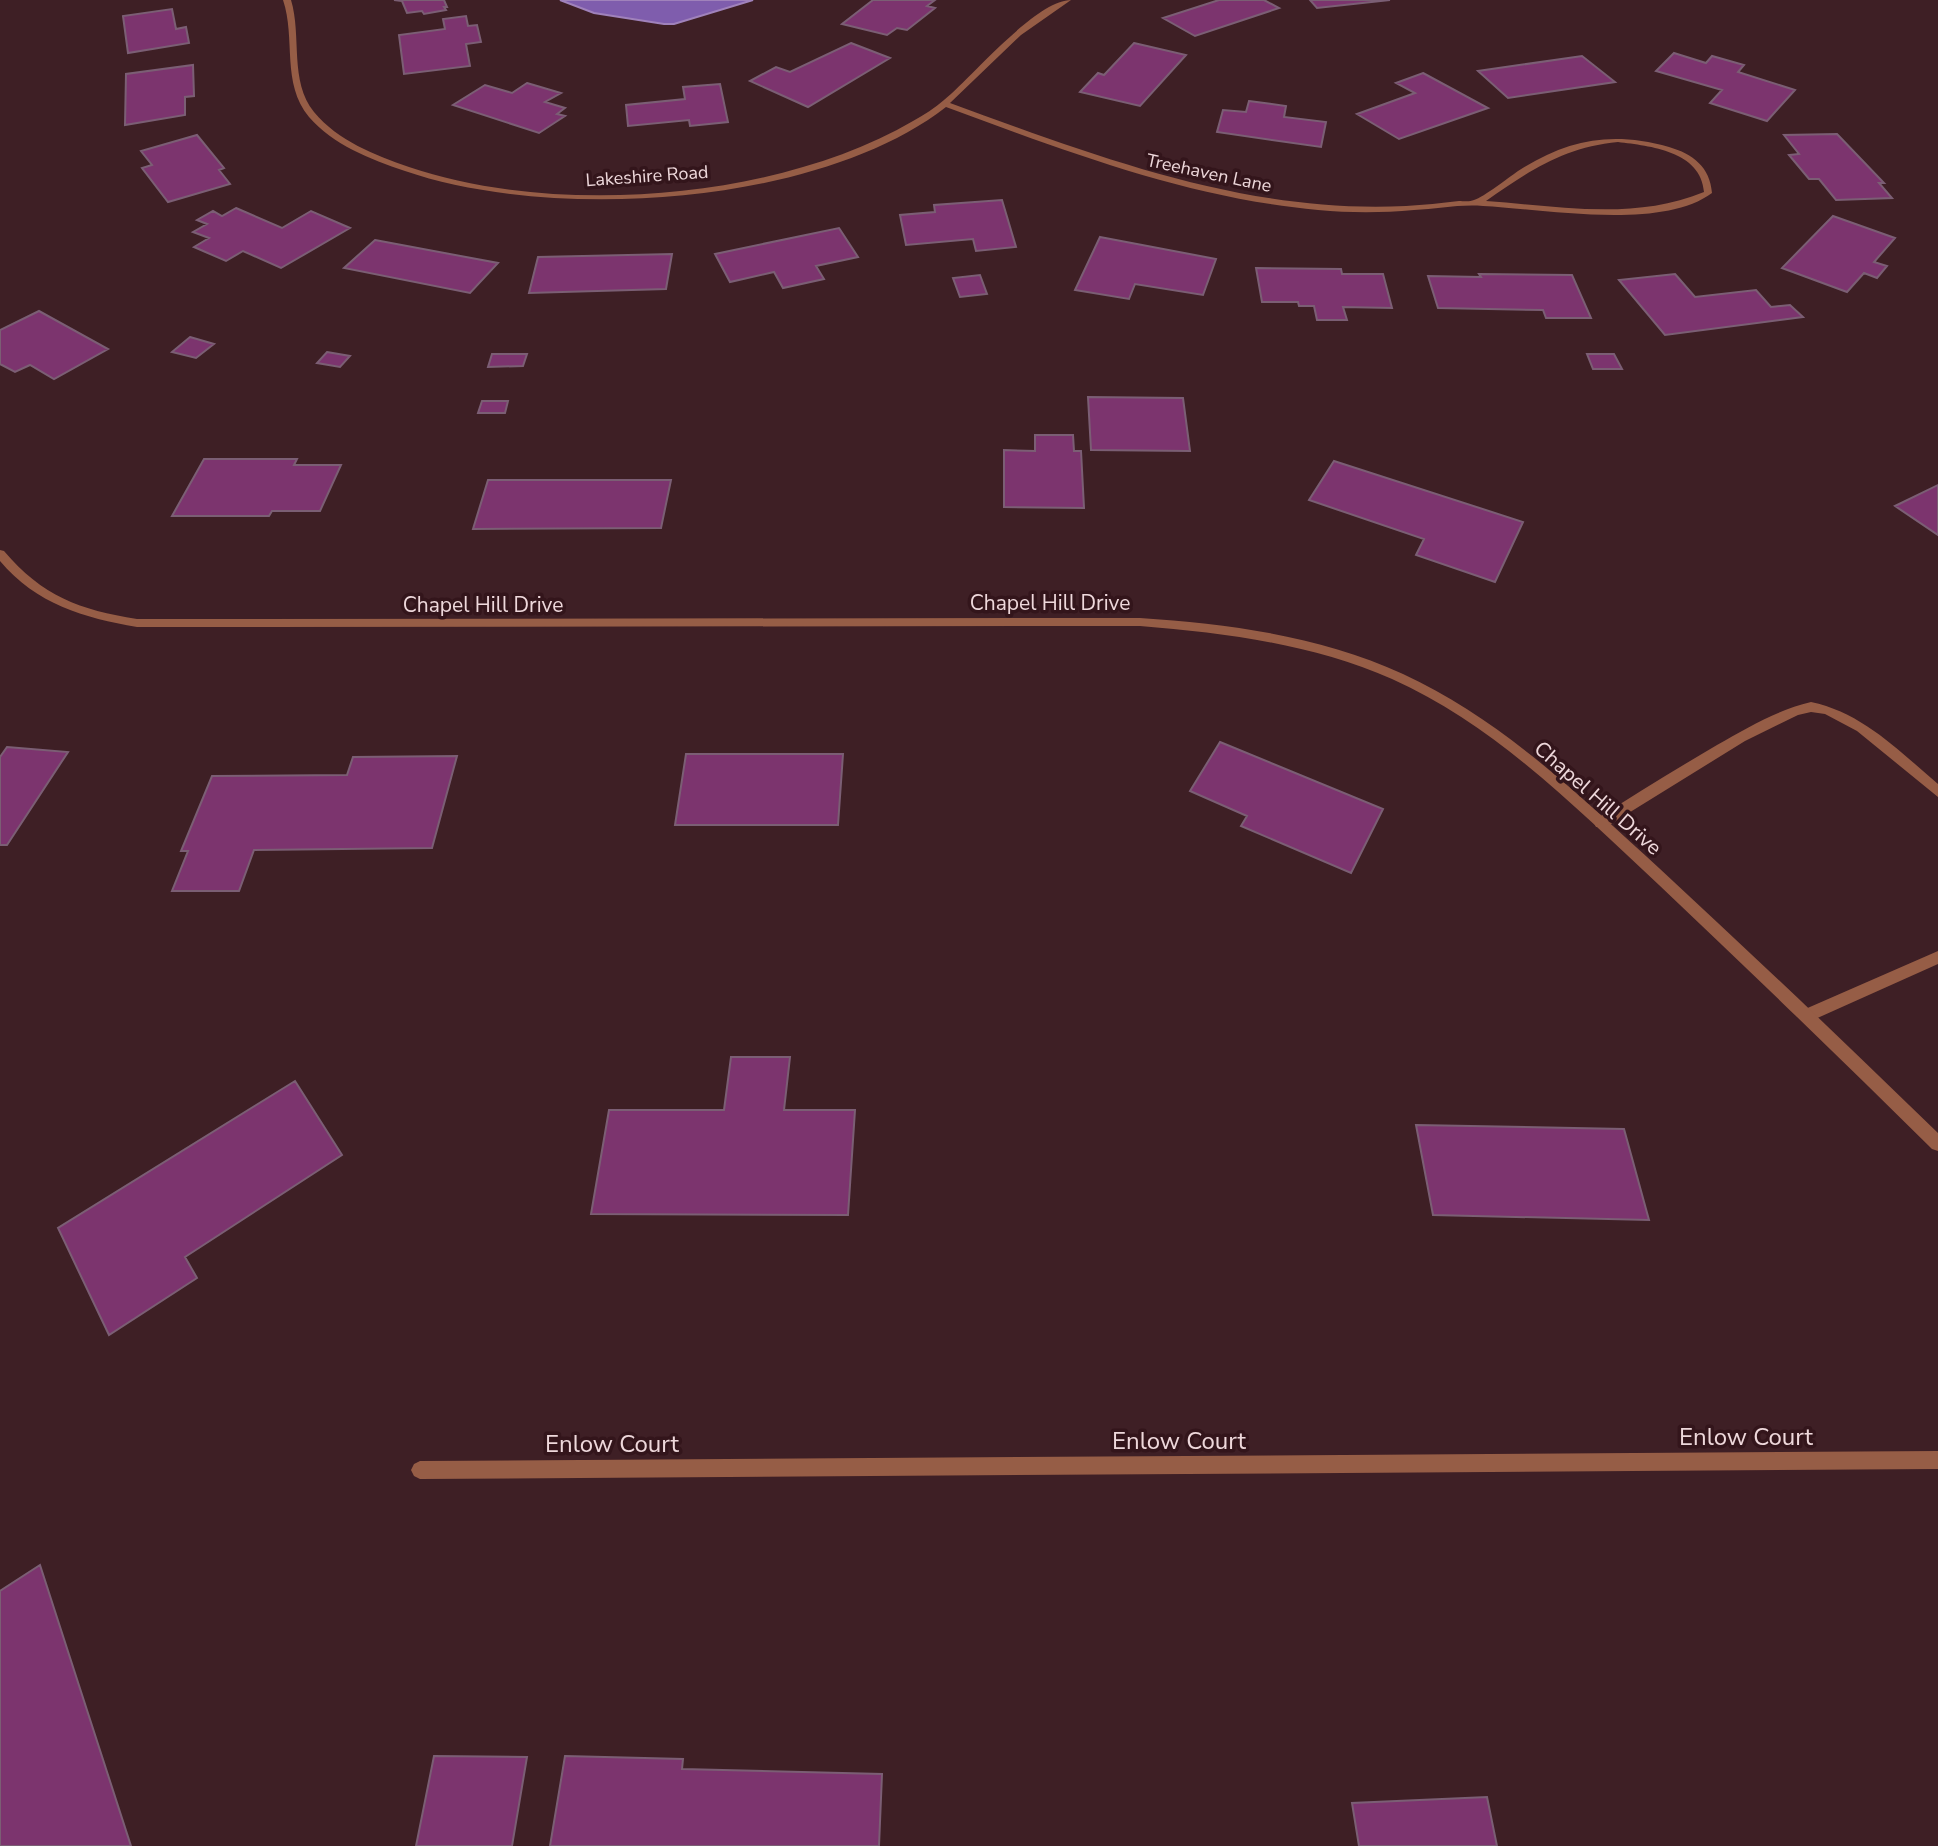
<svg xmlns="http://www.w3.org/2000/svg" width="1938" height="1846" font-family="'Nunito Sans',sans-serif">
<rect width="100%" height="100%" fill="#3e1f25"/>
<!-- water -->
<path fill="#7f5dad" stroke="#a082bb" stroke-width="2" d="M560 0H753L674 24H664L594 13Z"/>
<!-- building -->
<path fill="#7c346e" stroke="#7b5e74" stroke-width="2" d="M394 0H444L447 7H444L446 10 424 14 422 11 407 13 402 1Z
M873 0H935L927 6 935 8 907 30 897 28 887 35 842 24Z
M1219 0H1264L1279 8 1195 36 1163 18Z
M1310 0H1390L1317 8Z
M172 9 176 29 186 27 189 43 128 53 123 16Z
M466 16 468 26 477 25 481 42 466 44 470 66 404 74 399 35 445 29 443 19Z
M851 43 890 58 808 107 750 81 776 67 790 72Z
M1134 43 1186 55 1140 106 1080 92 1098 73 1104 75Z
M1674 53 1706 63 1712 56 1744 65 1738 72 1795 90 1767 121 1710 103 1722 90 1656 71Z
M1582 56 1615 82 1508 98 1478 71Z
M193 65 194 96 185 97V115L125 125 126 74Z
M1423 73 1488 108 1399 139 1357 114 1415 93 1396 83Z
M527 83 561 93 545 102 565 108 557 114 565 116 539 133 453 105 485 85 512 93Z
M720 84 728 122 690 126 689 120 628 126 626 105 685 99 683 87Z
M1249 101 1286 106 1284 117 1326 122 1321 147 1217 132 1223 110 1246 112Z
M1837 134 1884 183H1879L1892 198 1836 200 1819 179H1809L1789 155 1799 154 1784 135Z
M197 135 224 168 219 170 230 184 168 202 142 168 152 165 141 151Z
M1002 200 1016 247 976 251 973 239 906 245 900 215 935 212 934 205Z
M236 208 282 228 311 211 350 228 281 268 243 251 226 261 194 247 209 238 193 232 207 224 197 220 213 211 222 216Z
M1833 216 1895 238 1874 262 1887 266 1877 278 1864 273 1847 292 1782 268Z
M839 228 858 257 816 266 824 279 783 288 774 272 730 282 715 254Z
M1100 237 1216 259 1203 295 1135 284 1129 299 1075 290Z
M375 240 498 263 470 293 344 268Z
M672 254 666 289 529 293 538 257Z
M1256 268 1341 269 1342 274H1383L1392 308 1343 307 1347 320H1317L1314 306H1299L1298 302H1262Z
M1479 274 1572 275 1591 318H1546L1543 310 1438 308 1428 276 1481 277Z
M1675 274 1695 297 1756 290 1771 307 1790 305 1803 317 1665 335 1619 280Z
M980 275 987 294 960 297 953 278Z
M39 311 108 349 54 379 30 365 15 372 0 364V330Z
M190 337 214 344 196 358 172 352Z
M327 352 350 356 340 367 317 363Z
M492 354H527L523 366 488 367Z
M1587 354H1614L1622 369H1593Z
M1088 397 1183 398 1190 451 1091 450Z
M482 401H508L505 413H478Z
M1035 435H1073L1074 451H1081L1084 508 1004 507V450L1035 451Z
M204 459H297L294 465H341L320 511H272L269 516H172Z
M1334 461 1523 522 1495 582 1416 555 1424 539 1309 500Z
M488 480H671L661 528 473 529Z
M1938 485V535L1895 506Z
M1220 742 1383 809 1351 873 1241 826 1247 816 1190 791Z
M7 747 68 752 7 845H0V757Z
M686 754H843L838 825H675Z
M457 756 432 848 254 850 239 891H172L188 851H181L212 776 347 775 353 757Z
M731 1057H790L784 1110H855L848 1215 591 1214 609 1110H724Z
M295 1081 342 1155 185 1257 197 1278 109 1335 58 1228Z
M1416 1125 1624 1129 1649 1220 1433 1215Z
M40 1565 131 1846H0V1591Z
M434 1756 527 1757 512 1846H416Z
M565 1756 683 1759 682 1769 882 1774 879 1846H550Z
M1487 1797 1497 1846H1359L1352 1803Z"/>
<g fill="none" stroke-linecap="round" stroke-linejoin="round">
<!-- lane -->
<path fill="#965d46" fill-rule="evenodd" d="M1811 702C1863 713 1899 751 1938 784V797L1857 731 1825 714 1811 712 1798 715 1745 741 1606 827H1596L1594 823 1596 819C1636 794 1676 769 1717 745 1747 728 1777 710 1811 702Z
M1938 951V964L1813 1020 1808 1021 1803 1020 1801 1015 1803 1010Z"/>
<!-- street -->
<path fill="#965d46" fill-rule="evenodd" d="M283 0H291C302 36 289 81 314 112 338 141 375 155 409 167 556 217 778 200 913 121 924 115 935 108 944 100 972 77 1036 0 1071 0L1021 35 950 103C1098 157 1246 214 1406 206 1424 205 1441 203 1459 201 1463 201 1470 202 1474 200 1484 197 1508 178 1518 171 1568 139 1612 131 1669 147 1693 154 1710 167 1712 193 1661 231 1544 209 1483 206 1460 204 1437 209 1414 210 1382 213 1350 213 1318 210 1188 198 1068 152 946 107 819 206 553 222 405 171 370 159 333 145 309 117 281 83 296 39 283 0ZM1618 142C1650 146 1701 151 1704 192 1634 221 1559 206 1486 201 1529 171 1564 147 1618 142Z
M0 550 4 551C42 596 80 610 137 619L1140 618C1230 624 1320 636 1403 674 1501 719 1580 796 1659 868 1743 946 1827 1025 1909 1105L1938 1133V1151L1932 1149C1842 1060 1751 972 1659 885 1577 809 1495 725 1392 679 1312 644 1227 633 1140 626L137 627C84 618 36 604 0 561Z
M1938 1451V1469L420 1479 414 1476 411 1470 414 1464 420 1461Z"/>
</g>
<g text-anchor="middle" stroke-width="7" stroke-linejoin="round" paint-order="stroke">
<!-- far-street labels -->
<g font-size="18" fill="#eed8db" stroke="#33151b">
<text transform="translate(1209 173) rotate(12)" y="6">Treehaven Lane</text>
<text transform="translate(647 176) rotate(-4)" y="6">Lakeshire Road</text>
</g>
<!-- street labels -->
<g font-size="21" fill="#eed8db" stroke="#33151b">
<text x="1050" y="610">Chapel Hill Drive</text>
<text x="483" y="612">Chapel Hill Drive</text>
<text transform="translate(1598 798) rotate(41)" y="7">Chapel Hill Drive</text>
</g>
<!-- near-street labels -->
<g font-size="24" fill="#eed8db" stroke="#33151b">
<text x="1746" y="1445">Enlow Court</text>
<text x="1179" y="1449">Enlow Court</text>
<text x="612" y="1452">Enlow Court</text>
</g>
</g>
</svg>
